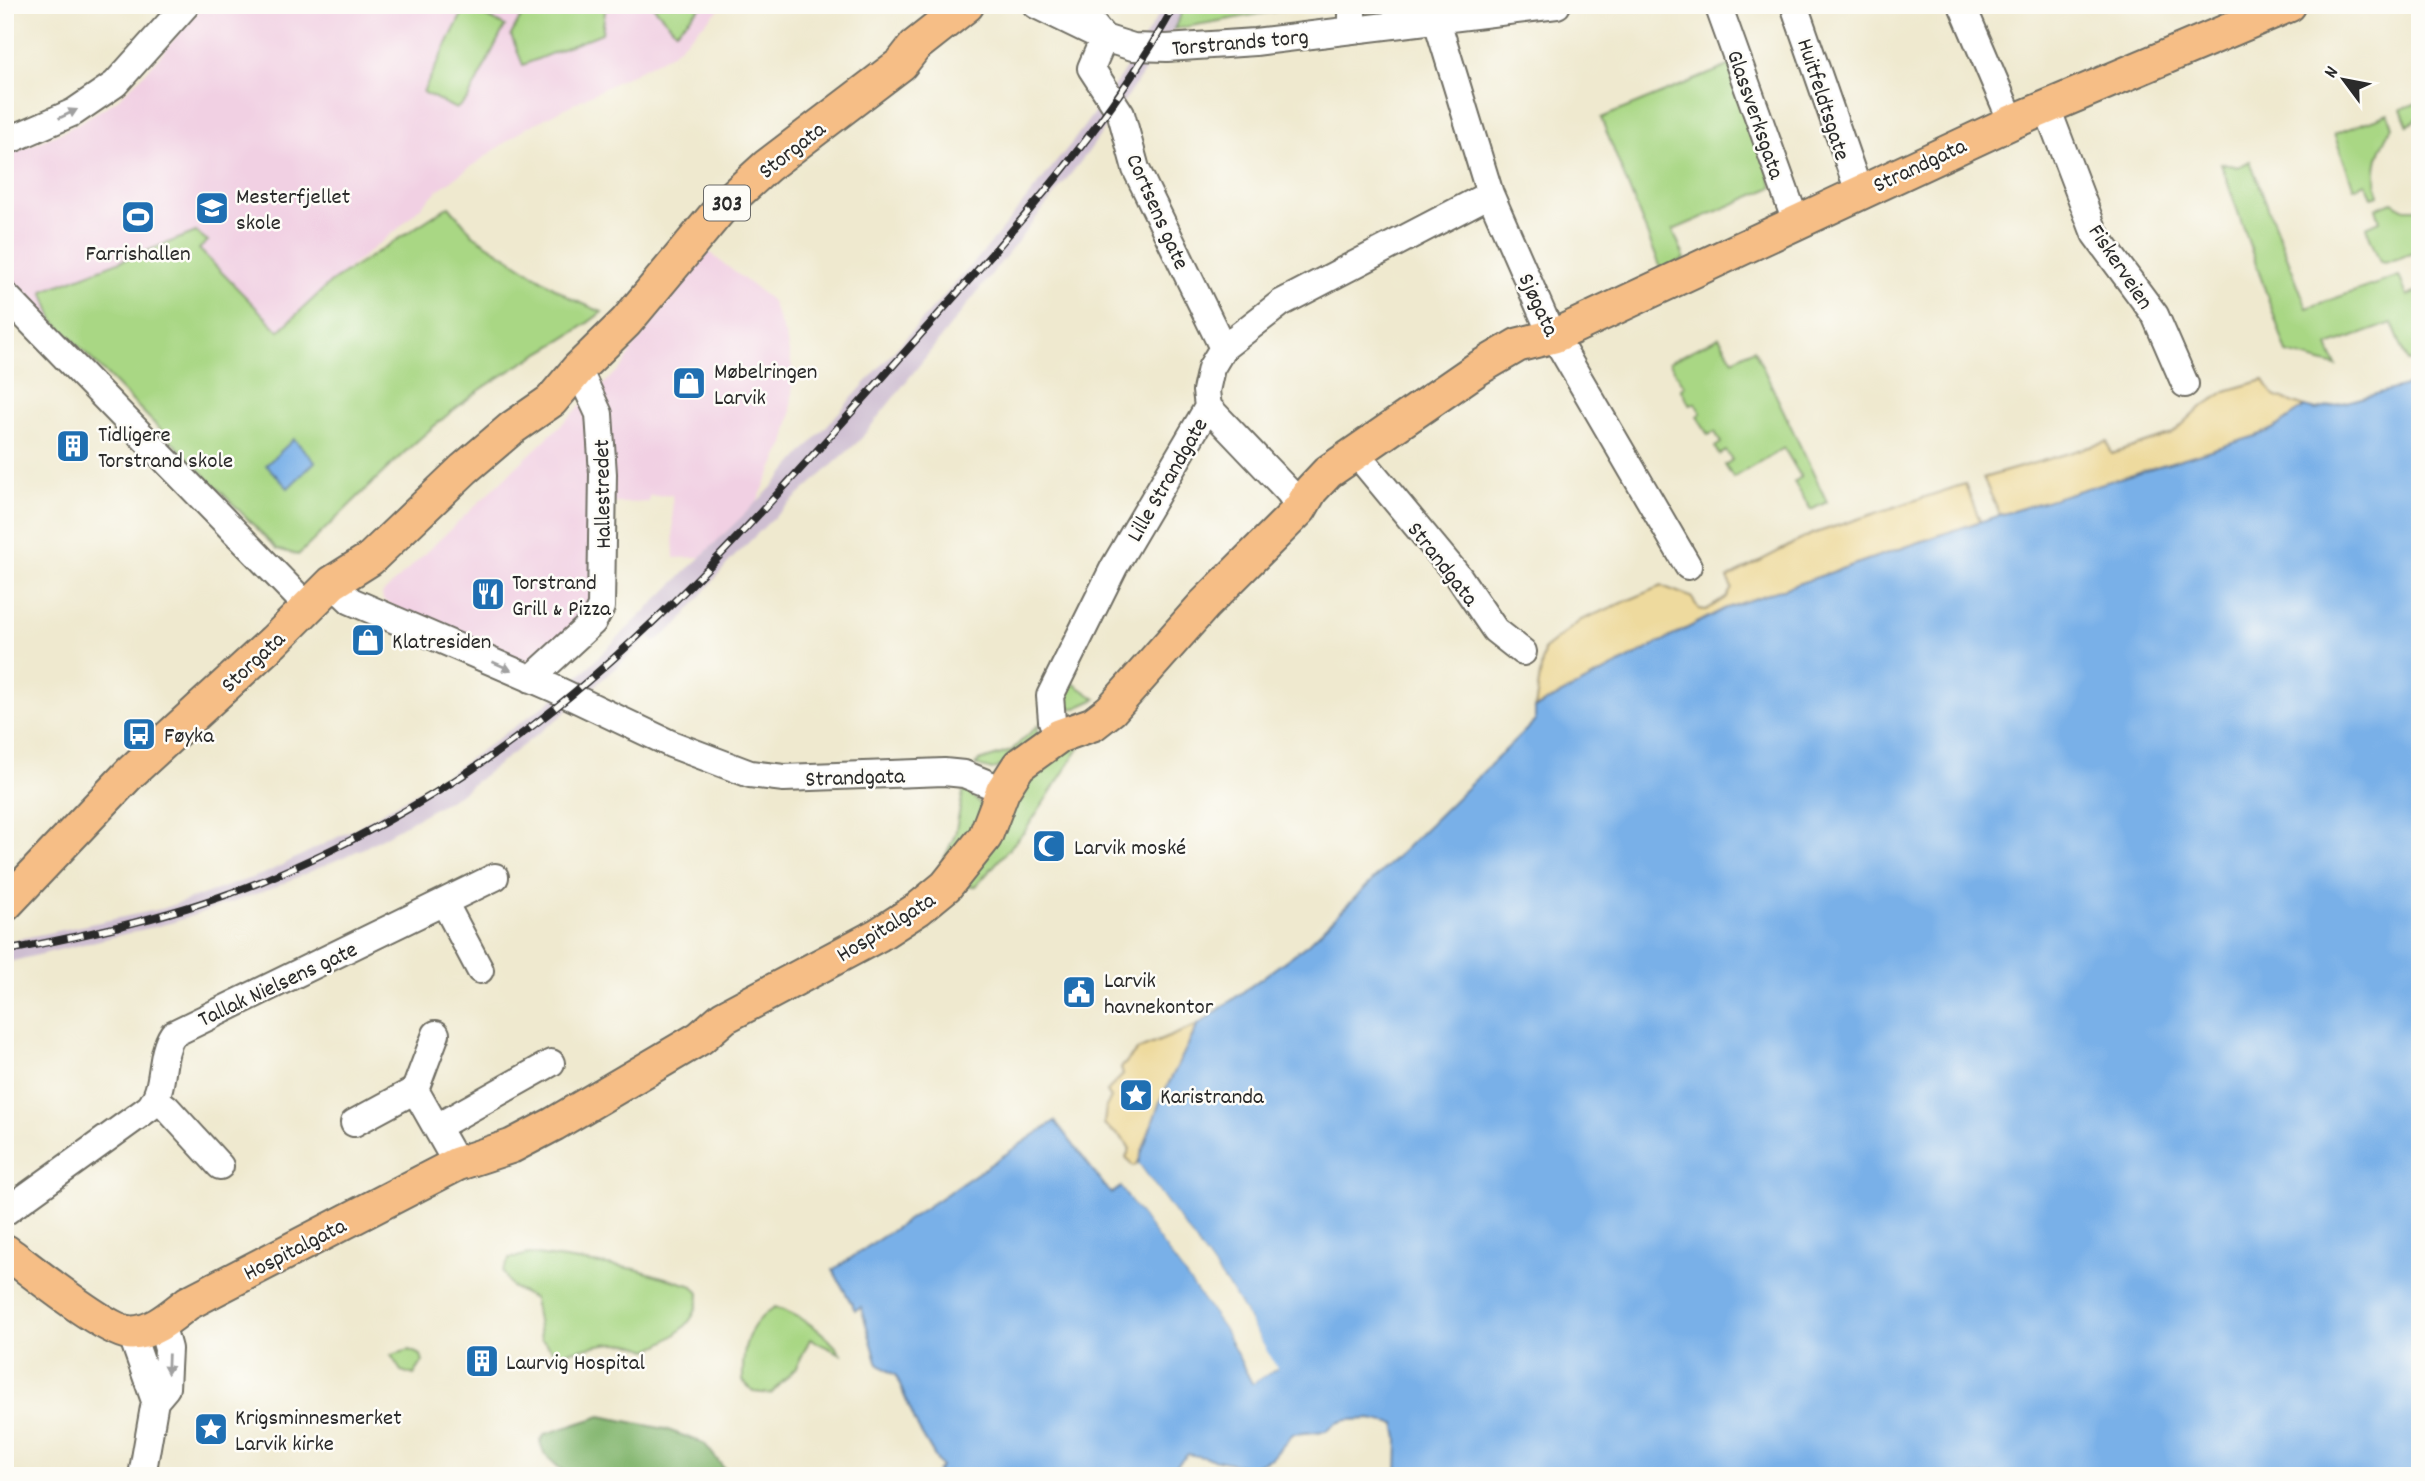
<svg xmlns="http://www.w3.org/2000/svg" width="2425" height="1481" font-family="Dekko,sans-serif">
<rect width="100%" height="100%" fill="#fdfcf7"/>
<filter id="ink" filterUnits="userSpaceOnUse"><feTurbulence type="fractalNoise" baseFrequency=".0143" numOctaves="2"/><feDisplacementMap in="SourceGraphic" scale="14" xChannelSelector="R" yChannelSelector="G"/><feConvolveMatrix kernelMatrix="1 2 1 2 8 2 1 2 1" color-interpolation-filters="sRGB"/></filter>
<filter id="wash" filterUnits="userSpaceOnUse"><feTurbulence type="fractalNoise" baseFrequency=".00686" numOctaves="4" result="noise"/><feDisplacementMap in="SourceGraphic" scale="28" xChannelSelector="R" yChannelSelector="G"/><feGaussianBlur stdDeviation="1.57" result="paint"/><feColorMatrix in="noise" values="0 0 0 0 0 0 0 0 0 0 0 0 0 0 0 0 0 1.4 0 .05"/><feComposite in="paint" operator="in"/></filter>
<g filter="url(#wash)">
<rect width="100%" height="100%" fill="#efe9cf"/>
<!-- built -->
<path fill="#f1d0e3" d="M203 5H724L671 54 526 128 439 189 399 228 331 282 168 438 5 273V156L65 131 117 100 148 70Z
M702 247 771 300 786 338 793 372 791 414 784 444 757 502 701 557 674 558 672 495 649 496V502L593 504 591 603 586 614 537 660 528 664 405 614 383 600 382 594 624 365 632 349 667 304 664 301Z"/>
<!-- industrial -->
<path fill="#cebed1" d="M1165 5H1186L1174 29 1089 151 1002 261 859 441 770 521 728 563 678 624 655 642 649 638 561 716 461 793 364 848 270 889 174 922 5 963V942L161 909 266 873 354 829 451 772 545 705 579 676 770 489 986 249 1074 140 1121 76Z"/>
<!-- green -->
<path fill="#a9d784" stroke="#6a8158" stroke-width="2" d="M536 5H606L602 33 523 65 511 35 524 11Z
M652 5H703L676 31Z
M1186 5H1311L1174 29Z
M466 6 505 26 468 99 456 109 423 92Z
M1731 65 1773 187 1673 230 1685 259 1661 269 1601 118Z
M2420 102V115L2408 126 2401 109Z
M2388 114 2393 126C2379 149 2371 168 2379 195L2372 197 2366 183 2354 188 2334 134Z
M2250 161 2307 308 2399 276 2407 296 2420 291V359L2408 362 2392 323 2328 346 2336 366 2287 353 2221 163 2239 167Z
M2392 202 2405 209H2420V251L2385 263 2380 262 2366 227 2380 221 2376 208Z
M449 206 473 235 572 299 602 312C564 343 519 362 480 390 414 437 357 500 298 555L277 549 54 321 43 291 196 232 208 241 199 249 279 331 331 282Z
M1719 337 1733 360 1754 349 1827 502 1811 510 1794 482 1801 477 1784 448 1733 478 1725 465 1732 460 1726 451 1719 455 1715 447 1721 443 1715 432 1708 435 1697 416 1701 413 1695 403 1690 405 1681 389 1684 386 1669 362Z
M1070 681 1096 699 1076 708H1069L1064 703Z
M1038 725 1037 735 1002 766 992 770 975 765 979 761 1011 751Z
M1072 747H1080L1025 831 976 886 960 888 1022 779Z
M964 787 981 805 978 825 939 870 955 835Z
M529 1254 635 1269 693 1286 699 1293C699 1322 672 1340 648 1350 615 1335 590 1348 557 1354L541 1339 534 1299 512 1287 503 1272 509 1259Z
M775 1307C801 1316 826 1332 841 1354L810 1339 796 1368 771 1394 754 1392 743 1381C742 1348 746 1325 775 1307Z
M409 1350 421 1355 423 1361 414 1375 401 1371 391 1355Z"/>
<!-- forest -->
<path fill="#86b872" stroke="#58724e" stroke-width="2" d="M601 1416 665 1429 704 1443 730 1476H568L544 1454 540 1442 545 1434Z"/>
<!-- sand -->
<path fill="#eeda9e" stroke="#8c8264" stroke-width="2" d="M2264 380 2274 396 2305 407 2273 429 2256 436 2000 515 1983 478 2107 442 2112 454 2172 434 2199 409 2226 391Z
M1965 484 1980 521 1724 609 1535 708 1544 649 1581 620 1662 586 1691 597 1699 609 1706 610 1727 597 1732 588 1727 578 1812 534Z
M1198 1025 1161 1099 1138 1163 1133 1166 1126 1157 1130 1149C1123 1135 1113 1134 1104 1124L1106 1107 1111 1098 1107 1091 1123 1075 1121 1068 1137 1050Z"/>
<!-- water -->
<path fill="#79b0e8" stroke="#526e8a" stroke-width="2" d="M2420 382V1476H1397L1398 1438 1395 1424 1371 1419 1347 1420 1336 1423 1326 1431 1293 1434 1272 1458 1251 1467 1188 1454 1173 1469 1172 1476H939L937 1471 941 1467 918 1428 896 1376 878 1364 861 1307 855 1310 833 1270 1055 1121 1111 1194 1121 1187 1224 1328 1252 1383 1276 1369 1235 1297 1138 1163 1161 1099 1198 1025 1308 944 1535 721V708L1724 609 2000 515 2256 436 2273 429 2305 407 2317 410Z
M294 439 315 462 288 488 266 465Z"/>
<!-- pier -->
<path fill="#efe9cf" d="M1138 1163 1235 1297 1277 1368 1253 1383 1224 1328 1121 1187 1123 1184 1227 1326 1254 1378 1272 1367 1232 1299 1136 1166Z"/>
</g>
<g filter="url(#ink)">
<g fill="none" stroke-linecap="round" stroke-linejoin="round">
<!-- minor casing -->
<g stroke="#706e64" stroke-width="30">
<path id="minor" d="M1036 5 1104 38 1091 68 1121 114 1136 169 1223 348
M1077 5 1104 38 1133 47 1167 48 1255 42 1557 5
M1352 5V30
M1718 5 1796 222
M1794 5 1859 192
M1962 5 2012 122
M1437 21 1490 194 1546 322 1688 566
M2047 108 2095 234 2155 315 2185 384
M5 142 74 112 115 84 186 5
M5 295 308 607
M1208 407 1289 492 1300 509
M1356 453 1459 577 1495 630 1523 652
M332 583 351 601 553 688 671 744 750 774 784 778 944 772 964 774 1003 790
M531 679 593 622 601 607 603 474 599 414 578 369
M1059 736 1052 721 1050 696 1114 567 1208 407 1206 391 1211 368 1223 348 1281 303 1490 194
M444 902 480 970
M415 1090 436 1034
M156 1100 167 1108 220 1166
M354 1123 415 1090 457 1164
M437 1127 551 1063
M5 1212 149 1108C167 1087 158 1057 173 1034L495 877
M131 1333 155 1401
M142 1476 155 1401 166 1388 168 1349 161 1323"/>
</g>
<!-- major casing -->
<g stroke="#706e64" stroke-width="37">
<path id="major" d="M5 905 130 773 274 641 332 583 370 559 464 469 512 428 551 401 578 369 626 322 722 207 767 166 901 64 915 46 967 5
M5 1251C29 1268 107 1333 132 1333 153 1333 172 1315 188 1303L457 1164 512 1146 554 1124 700 1038 724 1017 878 935 918 909 946 886 985 837 1003 790 1019 765 1059 736 1093 724 1111 710 1204 605 1300 509 1311 490 1328 472 1477 369 1518 345 1554 336 2012 122 2289 5"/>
</g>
<!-- minor -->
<use href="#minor" stroke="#fff" stroke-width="26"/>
<!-- major -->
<use href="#major" stroke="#f6be86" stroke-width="33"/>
<!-- rail casing -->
<g stroke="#2b2b2b" stroke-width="8">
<path id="rail" d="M5 951C92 934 178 915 260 882 364 839 466 780 554 709 681 607 790 481 898 360 996 249 1103 136 1175 5"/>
</g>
<!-- rail -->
<use href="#rail" stroke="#fdfcf7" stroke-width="5" stroke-dasharray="16" stroke-linecap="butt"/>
</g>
<!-- one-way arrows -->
<defs><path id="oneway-solid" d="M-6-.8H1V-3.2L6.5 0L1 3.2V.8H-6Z" transform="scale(1.75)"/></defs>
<g fill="#a0a0a0">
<use href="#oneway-solid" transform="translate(68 114) rotate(-26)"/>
<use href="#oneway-solid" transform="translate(502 666) rotate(24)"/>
<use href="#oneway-solid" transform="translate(168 1364) rotate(92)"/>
</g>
</g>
<!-- icons -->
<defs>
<g id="school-square" transform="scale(1.75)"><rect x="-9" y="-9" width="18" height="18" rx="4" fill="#1f6fb2" stroke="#fdfcf7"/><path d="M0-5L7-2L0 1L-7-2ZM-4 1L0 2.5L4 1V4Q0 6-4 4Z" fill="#fff"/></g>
<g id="stadium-square" transform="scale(1.75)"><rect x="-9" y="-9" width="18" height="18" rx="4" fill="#1f6fb2" stroke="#fdfcf7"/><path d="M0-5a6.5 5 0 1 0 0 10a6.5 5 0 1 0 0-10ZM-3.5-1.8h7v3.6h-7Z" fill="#fff"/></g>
<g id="shop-square" transform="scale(1.75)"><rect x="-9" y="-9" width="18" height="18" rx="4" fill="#1f6fb2" stroke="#fdfcf7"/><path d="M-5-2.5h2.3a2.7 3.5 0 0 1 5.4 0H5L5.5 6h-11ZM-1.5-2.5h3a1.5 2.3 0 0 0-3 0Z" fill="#fff"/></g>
<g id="building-square" transform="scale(1.75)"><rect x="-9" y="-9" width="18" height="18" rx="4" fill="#1f6fb2" stroke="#fdfcf7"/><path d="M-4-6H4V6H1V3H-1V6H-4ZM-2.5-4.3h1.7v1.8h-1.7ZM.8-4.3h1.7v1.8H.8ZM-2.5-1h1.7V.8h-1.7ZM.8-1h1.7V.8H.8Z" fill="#fff"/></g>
<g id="restaurant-square" transform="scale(1.75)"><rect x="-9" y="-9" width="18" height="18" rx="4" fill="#1f6fb2" stroke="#fdfcf7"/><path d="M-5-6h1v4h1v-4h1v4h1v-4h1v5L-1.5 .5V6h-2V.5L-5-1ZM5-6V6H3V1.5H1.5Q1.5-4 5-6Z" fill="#fff"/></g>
<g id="bus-square" transform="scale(1.75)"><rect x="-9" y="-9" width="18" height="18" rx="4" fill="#1f6fb2" stroke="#fdfcf7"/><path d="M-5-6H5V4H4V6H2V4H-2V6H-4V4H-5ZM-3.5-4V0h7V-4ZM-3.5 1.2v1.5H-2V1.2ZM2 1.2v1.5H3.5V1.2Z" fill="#fff"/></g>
<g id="mosque-square" transform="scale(1.75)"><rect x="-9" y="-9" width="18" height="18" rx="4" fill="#1f6fb2" stroke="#fdfcf7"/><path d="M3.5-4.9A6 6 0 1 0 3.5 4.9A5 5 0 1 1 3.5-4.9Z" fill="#fff"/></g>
<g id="civic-square" transform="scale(1.75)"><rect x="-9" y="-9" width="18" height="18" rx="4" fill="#1f6fb2" stroke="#fdfcf7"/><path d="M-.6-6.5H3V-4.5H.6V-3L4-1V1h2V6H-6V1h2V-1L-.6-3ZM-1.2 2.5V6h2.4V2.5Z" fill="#fff"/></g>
<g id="sight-square" transform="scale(1.75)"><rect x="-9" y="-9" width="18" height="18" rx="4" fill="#1f6fb2" stroke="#fdfcf7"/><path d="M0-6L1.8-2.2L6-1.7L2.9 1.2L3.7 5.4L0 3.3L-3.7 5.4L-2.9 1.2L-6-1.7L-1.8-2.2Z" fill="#fff"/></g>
</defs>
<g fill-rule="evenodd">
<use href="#school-square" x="212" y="208"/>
<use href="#stadium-square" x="138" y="217"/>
<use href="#shop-square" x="689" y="383"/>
<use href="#building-square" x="73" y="446"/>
<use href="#restaurant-square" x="488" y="594"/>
<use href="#shop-square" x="368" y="640"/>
<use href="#bus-square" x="139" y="734"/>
<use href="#mosque-square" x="1049" y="846"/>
<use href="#civic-square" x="1079" y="992"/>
<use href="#sight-square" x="1136" y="1095"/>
<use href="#building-square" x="482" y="1361"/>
<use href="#sight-square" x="211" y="1429"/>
</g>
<g text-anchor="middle" stroke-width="5" stroke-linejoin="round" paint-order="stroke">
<!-- shield labels -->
<rect fill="#fdfcf7" stroke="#6a6a68" stroke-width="2" x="704" y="185.5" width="46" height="35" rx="5"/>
<g font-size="21" font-weight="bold" fill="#2b2b2b">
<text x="727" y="210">303</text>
</g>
<!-- street labels -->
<g font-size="23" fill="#2b2b2b" stroke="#fdfcf7">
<text transform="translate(1240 41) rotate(-5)" y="8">Torstrands torg</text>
<text transform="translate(1825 99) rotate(72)" y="8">Huitfeldtsgate</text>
<text transform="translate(1757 114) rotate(71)" y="8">Glassverksgata</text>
<text transform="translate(791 149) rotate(-38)" y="8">Storgata</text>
<text transform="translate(1919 164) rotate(-25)" y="8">Strandgata</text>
<text transform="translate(1159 211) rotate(66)" y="8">Cortsens gate</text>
<text transform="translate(2122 266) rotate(56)" y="8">Fiskerveien</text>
<text transform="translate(1540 304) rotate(65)" y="8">Sjøgata</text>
<text transform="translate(1166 479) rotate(-60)" y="8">Lille Strandgate</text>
<text transform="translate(601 494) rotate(-91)" y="8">Hallestredet</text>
<text transform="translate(1444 563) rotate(52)" y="8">Strandgata</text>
<text transform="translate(252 661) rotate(-43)" y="8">Storgata</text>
<text transform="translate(855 776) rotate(-2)" y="8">Strandgata</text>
<text transform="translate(885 926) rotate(-32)" y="8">Hospitalgata</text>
<text transform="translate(277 983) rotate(-25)" y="8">Tallak Nielsens gate</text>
<text transform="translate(294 1248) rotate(-27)" y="8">Hospitalgata</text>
</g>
<!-- poi labels -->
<g font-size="23" fill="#2b2b2b" stroke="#fdfcf7" text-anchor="start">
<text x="236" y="203">Mesterfjellet<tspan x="236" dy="26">skole</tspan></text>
<text x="138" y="260" text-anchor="middle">Farrishallen</text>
<text x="714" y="378">Møbelringen<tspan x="714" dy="26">Larvik</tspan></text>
<text x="98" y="441">Tidligere<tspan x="98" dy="26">Torstrand skole</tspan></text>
<text x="512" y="589">Torstrand<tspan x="512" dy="26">Grill &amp; Pizza</tspan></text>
<text x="392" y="648">Klatresiden</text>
<text x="164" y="742">Føyka</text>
<text x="1074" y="854">Larvik moské</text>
<text x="1104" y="987">Larvik<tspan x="1104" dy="26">havnekontor</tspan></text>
<text x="1160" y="1103">Karistranda</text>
<text x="506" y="1369">Laurvig Hospital</text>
<text x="235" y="1424">Krigsminnesmerket<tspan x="235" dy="26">Larvik kirke</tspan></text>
</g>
</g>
<!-- margin -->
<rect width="2425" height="1481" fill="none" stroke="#fdfcf7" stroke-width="28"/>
<!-- north arrow -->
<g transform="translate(2344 80) rotate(302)" stroke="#fdfcf7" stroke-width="5" paint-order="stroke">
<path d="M0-5L12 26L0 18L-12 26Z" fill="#2b2b2b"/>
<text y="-10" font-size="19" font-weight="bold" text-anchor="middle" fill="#2b2b2b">N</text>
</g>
</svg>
